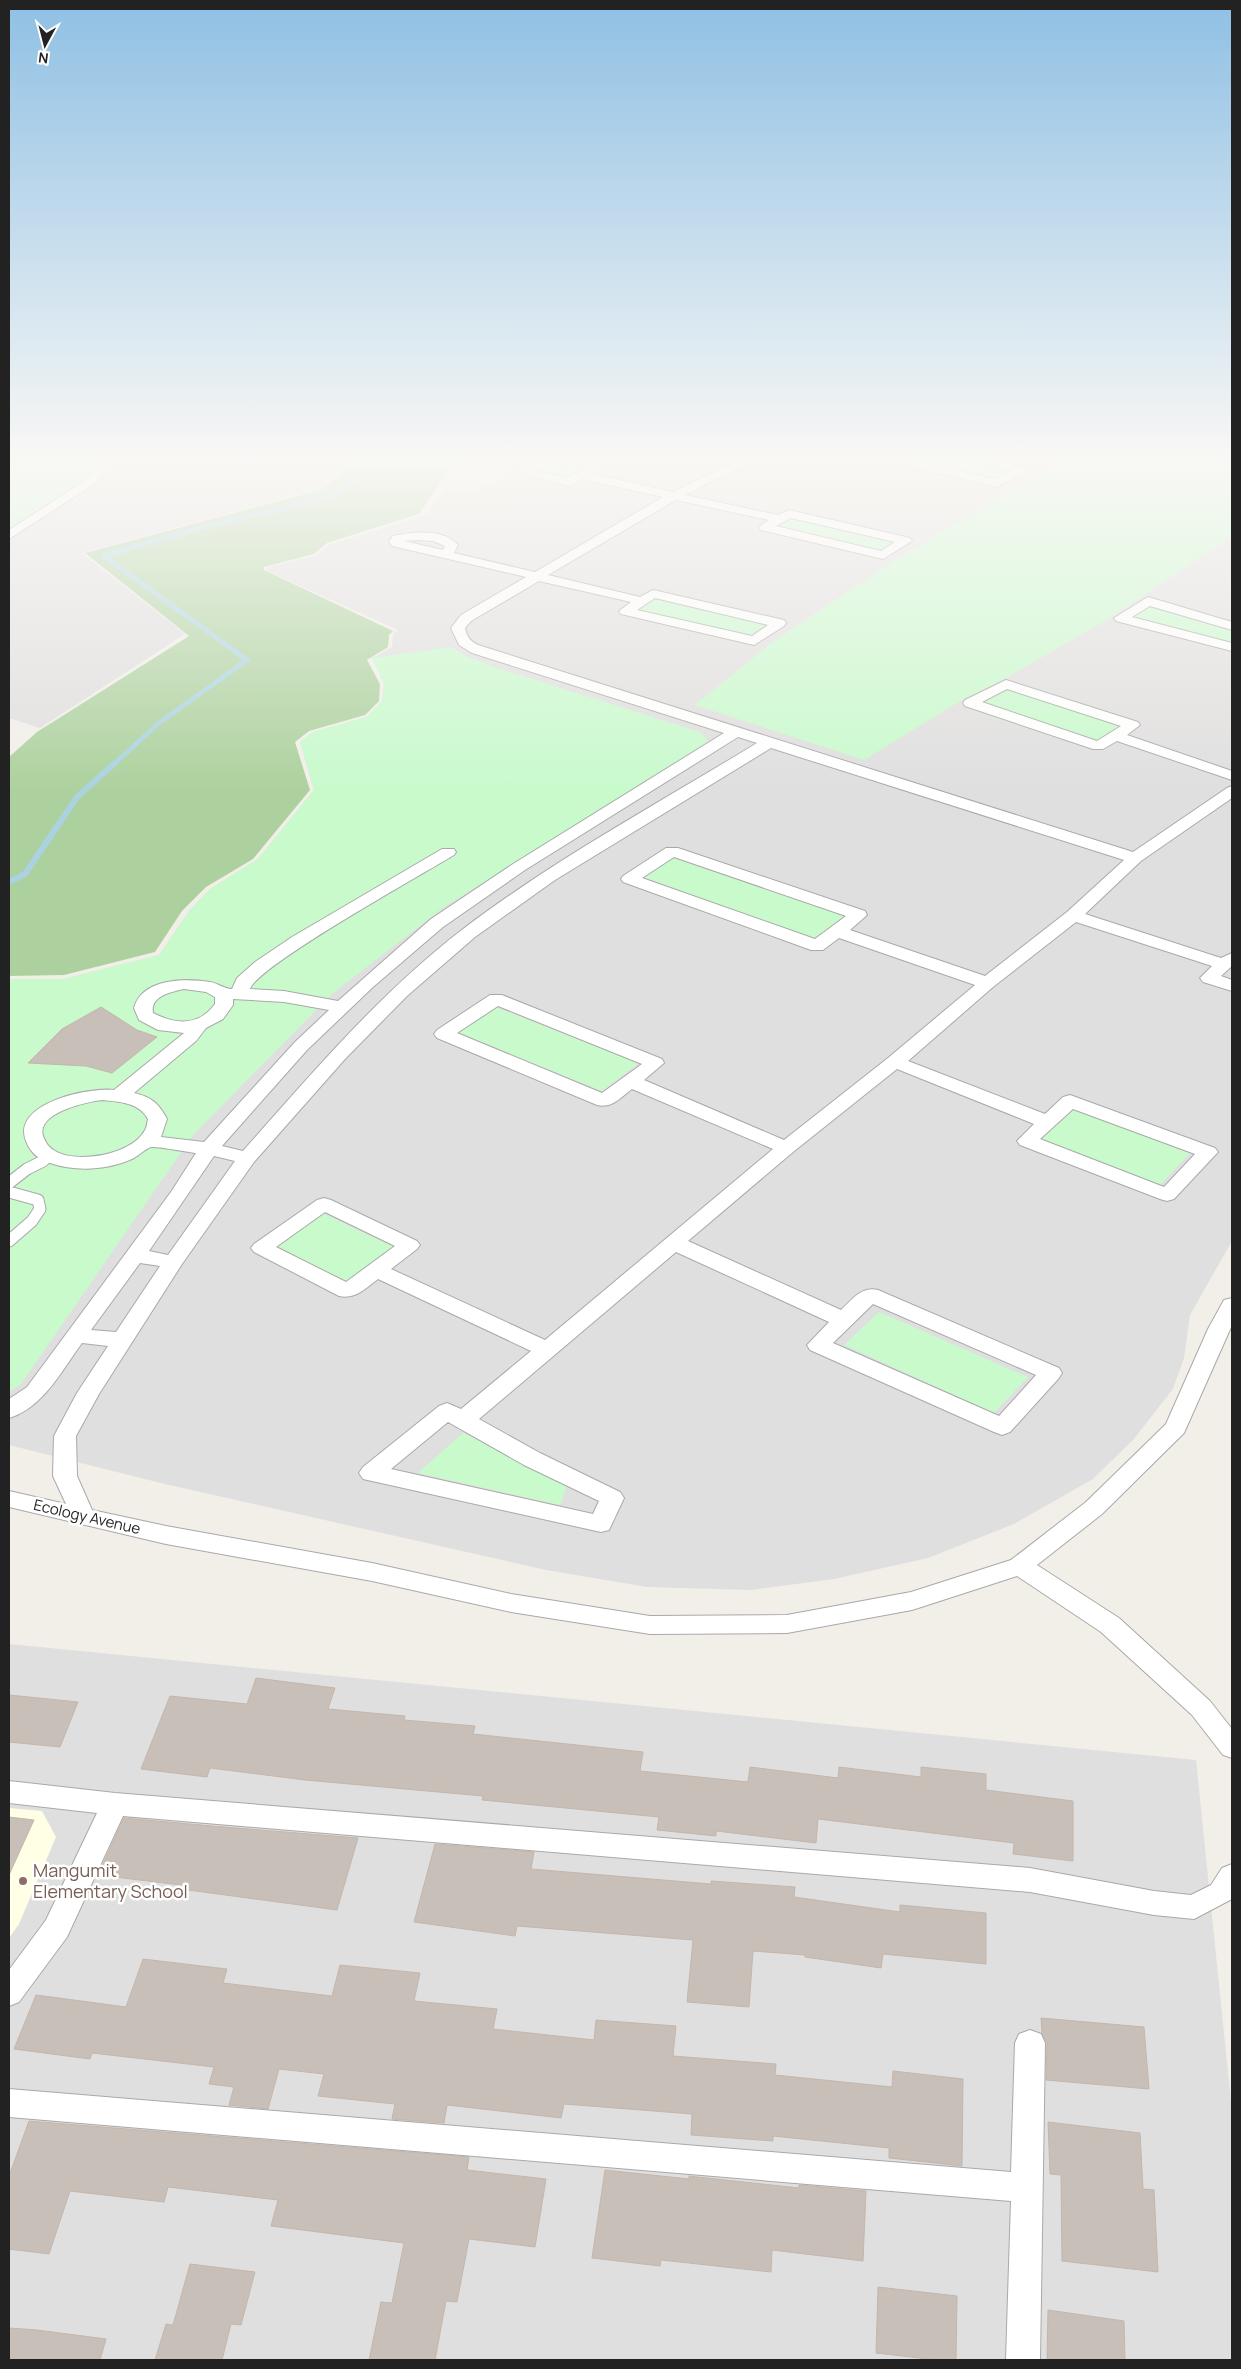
<svg xmlns="http://www.w3.org/2000/svg" width="1241" height="2369" font-family="Manrope,sans-serif">
<rect width="100%" height="100%" fill="#f2efe9"/>
<!-- residential -->
<path fill="#e0dfdf" d="M9 460H358L319 489 82 553 185 634 40 728 9 718Z
M519 460H1232V1241L1190 1315 1184 1358 1173 1389 1133 1440 1093 1479 1014 1524 928 1558 834 1579 751 1590 647 1587 546 1570 165 1484 9 1445V979H63L159 955 189 911 210 889 258 859 314 790 300 742 313 732 367 717 382 701 384 684 372 658 392 647 393 635 398 630 267 571 268 567 318 555 328 545 425 515 445 490 461 491 478 489 505 479 514 463Z
M9 1644 1196 1760 1232 2111V2360H9Z"/>
<!-- education -->
<path fill="#ffffe5" d="M9 1808 42 1811 56 1837 19 1924 9 1938Z"/>
<!-- forest -->
<path fill="#add19e" d="M360 460H456L419 514 327 543 314 554 264 567V570L393 631 389 635 388 647 367 660 380 684 379 701 365 715 309 731 295 742 310 790 253 859 206 887 182 911 155 952 64 975 9 976V757L37 732 189 636 85 553 320 490Z"/>
<!-- park -->
<path fill="#c8facc" d="M9 460H108L80 483 9 530Z
M535 460H549L592 467 566 480 535 472 526 464Z
M904 460H975L1017 469 995 480Z
M1062 460H1232V536L1113 616 1002 680 960 701 864 760 695 705 770 644 897 559Z
M789 515 901 541 882 553 770 527Z
M654 596 775 624 752 639 632 611Z
M1149 603 1232 627V646L1128 618Z
M451 647 468 657 497 668 700 732 709 742 444 907 332 994 193 1135 21 1384 9 1392V979H63L159 955 189 911 210 889 258 859 314 790 300 742 313 732 367 717 382 701 384 684 372 658Z
M1008 687 1126 726 1096 743 976 703Z
M673 855 850 916 816 941 640 878Z
M495 1007 639 1063 602 1091 457 1033Z
M1072 1109 1190 1153 1160 1185 1040 1138Z
M322 1213 394 1247 346 1283 274 1248Z
M879 1312 1028 1377 994 1413 844 1345Z
M463 1433 567 1486 560 1505 418 1473Z"/>
<g fill="none" stroke-linecap="round" stroke-linejoin="round">
<!-- stream-far1 -->
<path stroke="#aad3df" stroke-width="5" d="M114 764 159 723 247 660 104 556 199 528 334 496 383 460"/>
<!-- stream -->
<path stroke="#aad3df" stroke-width="6" d="M9 882 25 874 77 797 115 763"/>
</g>
<!-- building -->
<path fill="#c7bfb8" stroke="#c4b6ab" d="M101 1007 137 1030 157 1037 112 1073 86 1066 28 1063 62 1029Z
M256 1678 335 1688 328 1709 405 1716 404 1720 475 1726 473 1734 643 1752 640 1771 748 1782 750 1767 838 1778 839 1767 921 1777V1767L986 1774V1790L1073 1801V1861L1013 1854 1014 1843 818 1819 816 1843 716 1831V1836L657 1830 659 1817 482 1800 483 1796 305 1780 210 1768 207 1777 141 1769 170 1696 247 1704Z
M9 1695 78 1702 60 1747 9 1742Z
M9 1817 34 1820 9 1875Z
M124 1818 212 1826 358 1838 337 1910 188 1890 189 1886 98 1875Z
M435 1844 534 1852 531 1869 711 1884V1881L795 1887 794 1897 900 1912V1905L986 1913V1964L883 1954 881 1968 805 1957V1955L753 1951 749 2007 687 2002 693 1940 517 1926 515 1936 414 1922Z
M143 1959 227 1969 223 1983 332 1996 340 1965 420 1973 414 2001 497 2009 493 2029 594 2040 596 2020 676 2026 673 2056 776 2064 775 2075 892 2087 893 2071 963 2079 962 2166 889 2158V2148L773 2136V2141L691 2135 692 2114 564 2104 561 2118 447 2105 444 2123 392 2119 395 2104 318 2096 324 2074 279 2069 268 2109 229 2105 234 2087 209 2084 214 2067 92 2053 90 2059 14 2049 36 1995 126 2007Z
M1041 2018 1144 2027 1149 2089 1046 2080 1047 2043 1042 2033Z
M29 2121 469 2157 467 2170 546 2179 535 2247 469 2239 457 2302 446 2301 435 2360H369L381 2302 392 2303 404 2243 271 2226 278 2200 168 2187 164 2202 70 2191 49 2254 9 2249V2176Z
M1048 2122 1140 2133 1143 2189 1154 2190 1158 2272 1062 2261 1061 2175 1050 2174Z
M605 2170 689 2179V2176L799 2188V2185L866 2191 863 2261 772 2250 771 2272 661 2260 660 2266 592 2258Z
M190 2264 255 2272 241 2325 231 2324 222 2360H155L166 2324 173 2325Z
M878 2287 957 2296 956 2360H937L876 2353Z
M1048 2310 1124 2321 1125 2360H1047Z
M9 2328 37 2330 106 2339 100 2360H9Z"/>
<g fill="none" stroke-linecap="round" stroke-linejoin="round">
<!-- lane-far1 casing -->
<g stroke="#a9a9a9" stroke-width="11">
<path id="lane-far1" d="M41 1162 51 1157"/>
</g>
<!-- lane casing -->
<g stroke="#a9a9a9" stroke-width="13">
<path id="lane" d="M9 1183 27 1169 43 1161
M9 1192 38 1200 40 1209 32 1221 9 1241"/>
</g>
<!-- street casing -->
<g stroke="#a9a9a9" stroke-width="2">
<path id="street" d="M108 460H120L91 486 9 539V530L83 482Z
M522 460H536L529 465 535 471 567 478 585 468 554 462 553 460C567 460 592 457 603 467L593 474 673 492 739 460H752L751 462 685 495 778 515 789 510 910 538 912 541 883 559 761 530 759 527 769 520 676 500 548 575 640 597 653 590 784 620 786 623 784 626 754 645 621 614 619 611 631 602 539 581 471 621 465 628C467 637 470 641 478 645L1133 852 1227 788 1232 786V798L1141 861 1085 914 1221 958 1232 953V966L1221 976 1232 980V991L1203 982 1200 978 1212 966 1076 922 993 987 908 1061 1045 1114 1063 1097 1070 1095 1215 1148 1218 1152 1174 1199 1167 1201 1160 1199 1020 1145 1017 1141 1034 1124 897 1069 793 1152 688 1241 841 1310C852 1300 861 1286 878 1290L1059 1368 1062 1373 1059 1378 1010 1432 1002 1435 994 1432 810 1350 807 1345 829 1322 676 1252 479 1419 540 1453 620 1492 624 1498 609 1530 601 1532 363 1479 359 1473 363 1467 439 1406 447 1403 461 1409 531 1351 378 1279C366 1288 355 1300 339 1296L254 1252 251 1248 254 1244 317 1200 324 1198 331 1200 417 1241 420 1245 417 1249 391 1269 545 1340 773 1149 632 1089C621 1097 612 1109 597 1105L437 1038 434 1034 437 1030 490 995H502L662 1059 664 1063 644 1080 784 1140 888 1058 975 985 839 938 823 950H811L623 882 621 879 623 876 666 848H678L865 911 867 915 850 930 985 976 1067 912 1124 860 771 748 555 880 475 937 407 996 345 1059 254 1162 182 1264 99 1394 76 1436 77 1476 92 1510 166 1526 372 1563 511 1594 650 1616 787 1615 911 1592 1011 1560 1086 1502 1166 1424 1208 1329 1224 1300 1232 1298V1325L1184 1433 1102 1514 1037 1565 1119 1618 1210 1701 1232 1729V1758L1223 1755 1192 1715 1101 1632 1017 1576 912 1610 787 1633 650 1634 511 1612 372 1581 166 1544 9 1507V1491L66 1504 53 1476 54 1436 77 1393 108 1346 82 1343C62 1370 43 1408 9 1418V1399L27 1387 171 1192 196 1153C189 1152 156 1146 151 1147 145 1149 138 1156 132 1159 107 1170 76 1172 50 1163 39 1160 30 1152 26 1141 11 1103 89 1087 114 1090L184 1033 158 1030 139 1020 134 1008C142 978 185 978 210 982 218 983 224 989 232 989L237 978 255 962 292 937 442 849H454L456 852 454 855C423 874 257 966 250 989L284 991 338 1001 431 919 513 864 724 733 472 653 459 645 451 628 461 615 526 577 392 546 389 541 393 536C411 532 444 528 458 545L454 553 535 572 663 497 583 479 568 486 527 475 516 464ZM791 518 895 542 881 551 776 526ZM418 540 433 541 445 546 443 550 404 541ZM655 598 768 625 752 636 637 610ZM738 737 757 743C659 803 555 859 463 929 380 993 312 1073 243 1151L222 1146 307 1050 373 987 443 927 525 870ZM674 857 846 916 815 939 642 878ZM184 989 206 992 215 997V1004C199 1026 176 1025 153 1013 150 996 171 992 184 989ZM233 999 284 1002 329 1010 295 1042 204 1142 161 1137 167 1119C159 1104 152 1097 134 1093L196 1041 206 1028 223 1019 233 1005ZM498 1006 642 1064 602 1093 457 1033ZM102 1100C119 1102 139 1102 148 1119 147 1123 147 1127 145 1130 132 1155 77 1164 55 1151 48 1147 46 1143 43 1136 36 1113 86 1102 102 1100ZM1073 1109 1195 1154 1164 1187 1040 1139ZM214 1156 235 1161 168 1255 149 1251ZM325 1212 395 1246 346 1282 276 1247ZM140 1263 160 1266 116 1332 91 1330ZM873 1304 1036 1375 999 1416 833 1343ZM448 1422 524 1465 599 1501 593 1514 391 1469Z
M889 460H908L995 479 1012 470 978 462 977 460H996L1027 467 1029 469 997 487 895 463Z
M1148 597 1232 622V630L1150 606 1132 617 1232 643V651L1116 621 1114 618Z
M1006 680 1138 722 1140 725 1127 735 1232 771V780L1117 741 1103 749H1093L965 706 963 703 965 700ZM1007 689 1121 726 1097 741 982 702Z
M9 1781 115 1793 1030 1868 1154 1891 1191 1895 1211 1885 1222 1868 1232 1864V1899L1194 1919 1154 1915 1030 1892 123 1816 67 1937 19 2002 9 2006V1970L46 1920 97 1813 9 1803Z
M1030 2030 1041 2034 1045 2043 1040 2360H1006L1011 2201 9 2117V2089L1011 2172 1015 2043 1019 2034Z"/>
</g>
<!-- lane-far1 -->
<use href="#lane-far1" stroke="#fff" stroke-width="9"/>
<!-- lane -->
<use href="#lane" stroke="#fff" stroke-width="11"/>
<!-- street -->
<use href="#street" fill="#fff" fill-rule="evenodd"/>
</g>
<!-- sky -->
<linearGradient id="sky" x2="0" y2="1"><stop stop-color="#8fc0e4"/><stop offset="0.58" stop-color="#f9f8f5"/><stop offset="1" stop-color="#f9f8f5" stop-opacity="0"/></linearGradient>
<rect width="1241" height="791" fill="url(#sky)"/>
<!-- markers -->
<circle fill="#8d6e63" stroke="#fff" stroke-width="2" cx="23" cy="1881" r="5"/>
<g text-anchor="middle" stroke-width="5" stroke-linejoin="round" paint-order="stroke">
<!-- street labels -->
<g font-size="15" fill="#222" stroke="#fff">
<text transform="translate(87 1517) rotate(13)" y="5">Ecology Avenue</text>
</g>
<!-- near-education labels -->
<g font-size="18" fill="#785e54" stroke="#fff" text-anchor="start">
<text x="33" y="1877">Mangumit<tspan x="33" dy="21">Elementary School</tspan></text>
</g>
</g>
<!-- border -->
<rect width="1241" height="2369" fill="none" stroke="#222222" stroke-width="20"/>
<!-- north arrow -->
<g transform="translate(45 45) rotate(187)" stroke="#ffffff" stroke-width="4" paint-order="stroke">
<path d="M0-4L9 19L0 12L-9 19Z" fill="#222222"/>
<text y="-8" font-size="14" font-weight="bold" text-anchor="middle" fill="#222222">N</text>
</g>
</svg>
